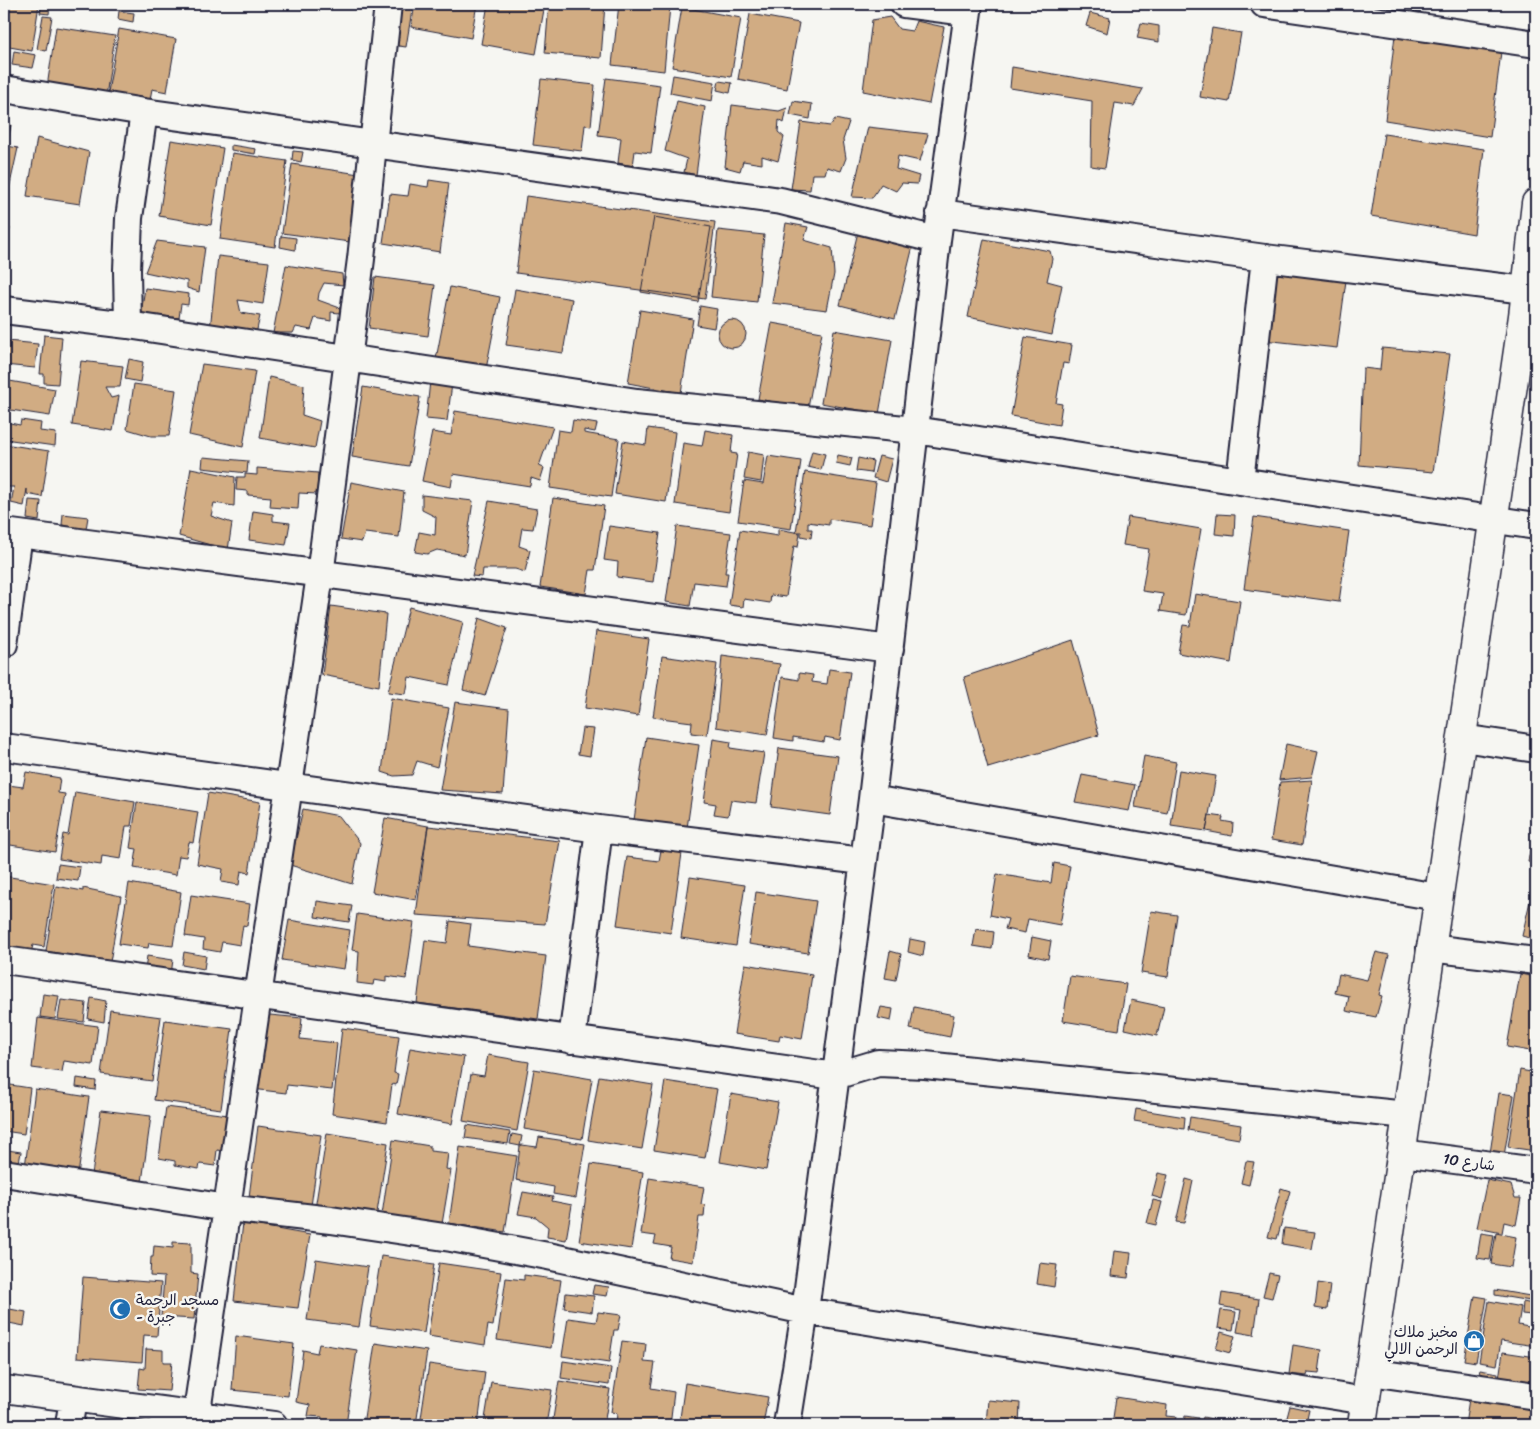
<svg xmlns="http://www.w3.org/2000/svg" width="1540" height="1429" font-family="Sriracha,'Playpen Sans Arabic',sans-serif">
<rect width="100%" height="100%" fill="#f6f6f2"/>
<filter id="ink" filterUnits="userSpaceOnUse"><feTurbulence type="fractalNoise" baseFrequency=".02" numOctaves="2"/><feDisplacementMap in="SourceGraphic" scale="10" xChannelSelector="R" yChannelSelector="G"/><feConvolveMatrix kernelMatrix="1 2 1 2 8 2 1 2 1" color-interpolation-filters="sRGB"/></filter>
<g filter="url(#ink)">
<!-- building -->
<path fill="#d1ac83" stroke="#22223b" d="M4 4H39L32 51 4 46Z
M42 4H50L49 14 40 13Z
M398 4H413L406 47 392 45Z
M415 4H477L471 38 411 27Z
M488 4H545L536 54 481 44Z
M549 4H605L601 58 545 53Z
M619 4 670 6 664 71 612 65Z
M682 7 741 18 731 77 672 67Z
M119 11 134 13 133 22 118 19Z
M1090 13 1110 18 1107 33 1086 26Z
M750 14 799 23 787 89 738 79Z
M43 16 52 17 46 51 37 49Z
M890 17 899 29 912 31 916 21 944 27 929 104 863 91 872 20Z
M1141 23 1159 26V42L1137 38Z
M56 27 115 36 106 96 47 87Z
M1212 28 1241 33 1229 102 1200 97Z
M119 29 176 39 167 92 152 89 149 105 107 98Z
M1395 35 1501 52 1490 137 1385 120Z
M14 51 36 55 33 68 12 65Z
M1012 67 1143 89 1134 106 1115 103 1105 168 1091 166 1092 101 1010 88Z
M673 75 715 82 712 101 670 93Z
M606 78 660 85 651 153 635 151 633 166 618 163 621 138 598 135Z
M541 79 595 85 591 126 585 125 582 151 533 145Z
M719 81 732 83 730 93 717 90Z
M677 101 705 107 696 175 684 172 687 159 665 151Z
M793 101 812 104 810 119 790 115Z
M732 105 779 111 787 108 784 123 779 120 778 132 784 137 778 161 762 156V164L743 161 740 171 725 167Z
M835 119 849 122 843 140 846 158 841 171 827 167 825 174H812L810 190 791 189 801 122 830 126Z
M4 123 11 125 7 146 18 148 7 198 4 197Z
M868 127 928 134 920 161 898 156 896 169 919 176 917 184 902 183 896 191 881 184 872 198 852 197Z
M1384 134 1484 149 1474 234 1371 216Z
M37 138 89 152 80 204 27 196Z
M171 140 223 148 211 225 159 216Z
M231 145 256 149 255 154 231 150Z
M293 151 303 152 301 162 292 160Z
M232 153 287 161 275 247 220 239Z
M292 164 359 174 350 242 282 233Z
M429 180 449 183 440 252 383 243 390 194 408 196 410 184 428 187Z
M526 196 715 222 705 299 516 273Z
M654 217 711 227 698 302 641 292Z
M786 223 808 227 804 240 832 248 834 274 827 310 772 303Z
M4 227 10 228 4 264Z
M718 230 764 235 757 302 711 297Z
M858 232 913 246 895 319 840 305Z
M281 236 296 238 295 250 280 247Z
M984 239 1050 251 1052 259 1047 281 1062 285 1052 335 968 317Z
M157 241 205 247 199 292 187 288V281L145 272Z
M218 256 269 262 263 304 238 300 241 313 260 316 256 334 210 329Z
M286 265 342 274 343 285 324 283 319 293 318 300 340 308 339 313 331 312V321L315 318 311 330 296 327 293 333H273Z
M1274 266 1347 273 1337 348 1264 340Z
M375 277 435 285 428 336 369 328Z
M450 287 500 297 486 369 436 359Z
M145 288 189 294 188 305 181 304 179 318 141 313Z
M515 289 572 299 563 353 506 345Z
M700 306 717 309 714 328 697 325Z
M640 310 693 319 681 393 628 383Z
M718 334a14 14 0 1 1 28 0a14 14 0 1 1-28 0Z
M772 323 822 332 808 408 758 399Z
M834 330 892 340 879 414 821 403Z
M44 335 62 337 58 384 44 383V374H40Z
M1025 337 1072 345 1069 364 1063 363 1056 403 1062 404 1059 425 1011 416Z
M7 341 38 344 35 368 4 365Z
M1382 348 1450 354 1433 472 1359 465 1363 368 1380 370Z
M129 359 143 362 140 382 125 379Z
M81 361 123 366 120 387H105L111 398 119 396 113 431 72 425Z
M202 364 255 371 243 447 189 435Z
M269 377 304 385 302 415 320 421 315 448 260 438Z
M4 380 55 389 50 416 4 409Z
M430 381 452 384 447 421 426 419Z
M134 384 176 390 169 436H151L127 429Z
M363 387 420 397 409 466 352 457Z
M455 411 553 427 539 466 544 468 540 481 531 478 530 486 453 474 451 487 422 481 432 432 451 435Z
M21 420 41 423 40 431 56 433 55 446 4 439 5 422 20 425Z
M573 420 597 424 595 432 584 430V433L619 439 611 497 550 488 558 430 571 432Z
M648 428 675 432 666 502 615 494 623 441 646 445Z
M705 430 733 435 731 453 737 454 729 512 675 504 683 443 702 446Z
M4 444 49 451 42 497 27 494V489L24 506 11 503 14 487H4Z
M812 451 825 454 821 470 808 467Z
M748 452 764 455 761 482 744 479Z
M838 455 852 458 850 466 836 463Z
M768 456 801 461 791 529 738 521 744 481 763 484Z
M879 456 892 459 886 482 873 478Z
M203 457 248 461 247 473 202 468Z
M858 458 873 461 871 473 856 471Z
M191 468 235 477 234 506 214 503 211 516 232 523 228 550 179 536Z
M257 468 318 473 317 494 299 493 298 509 270 507 271 497 248 495V491L236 490 237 477H245V474L257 475Z
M805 472 876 483 870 525 829 519V525L808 522V529H812L811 538 801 536V532H796Z
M351 482 404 492 399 537 365 533 362 542 341 539Z
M422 495 473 501 465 555 437 550 427 554 415 552 419 532 435 535 436 517 422 510Z
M553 498 604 506 595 570H590L586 594 540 587Z
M29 500 41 501 39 521 27 519Z
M489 501 537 509 533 529 522 528 519 546 530 550 525 572 515 569H483L482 577 472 576Z
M253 511 273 514V521L290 523 286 545 249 540Z
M63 514 88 517 86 529 62 525Z
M1217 514 1235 515 1234 536 1215 534Z
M1128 517 1201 529 1186 615 1160 611 1163 594 1142 591 1149 549 1123 545Z
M1254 517 1349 531 1339 602 1244 589Z
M609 526 660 533 653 582 617 577 618 562 604 560Z
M677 526 731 533 725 573H728L726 586 694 582 690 606 666 602Z
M778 529 800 533 798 547 794 546 786 597 771 595 770 603 744 599 743 607 729 605 740 530 778 536Z
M1195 594 1240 601 1231 663 1178 653 1183 625 1190 626Z
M331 606 386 614 379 686 322 675Z
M409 607 463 622 449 685 409 677 406 694 388 692Z
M479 618 507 628 485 696 463 690Z
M596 631 649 639 638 716 585 708Z
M1073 640 1099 735 988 768 964 677Z
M662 656 717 664 707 735 691 733 692 722 653 717Z
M722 656 780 664 767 735 716 727Z
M829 669 850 672 840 740 825 737 824 742 793 737V741L774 738 782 677 799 680V673L813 675 812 682 827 684Z
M391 698 449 708 437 767 417 761 412 775 394 776 382 772Z
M455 702 509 709 503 794 440 790Z
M582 728 594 729 590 756 578 754Z
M646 737 699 745 687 828 634 820Z
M713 739 731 742 730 748 764 753 756 803 731 800 728 816 714 814 716 804 704 802Z
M1286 744 1318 751 1312 777 1279 780Z
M779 748 838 756 830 815 771 807Z
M1144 756 1176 762 1167 813 1135 807Z
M1179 770 1216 776 1206 831 1171 826Z
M26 772 60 778 58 793 65 794 55 852 4 844V812L8 785 23 787Z
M1082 775 1135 785 1129 811 1075 802Z
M1312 780 1302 845 1271 840 1280 782Z
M75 792 135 802 131 826H126L121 859 102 856 101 865 59 859 63 834 68 835Z
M208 793 260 802 249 873 241 871 239 885 221 882 223 869 197 864Z
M137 802 198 812 193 843 189 842 186 857 179 856 176 875 134 868 137 849 130 848Z
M303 809 339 816 360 843 352 884 290 865Z
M1209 815 1223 817 1222 821 1233 823 1232 836 1206 831Z
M385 818 428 826 416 900 372 892Z
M1536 821V840L1532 839Z
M428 826 560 841 545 924 416 915Z
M661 850 682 853 671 933 617 925 627 857 659 861Z
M1530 850 1536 851V864L1528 862Z
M1054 863 1070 866 1060 925 1028 919 1025 933 1005 929 1008 919 990 915 997 874 1051 883Z
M58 864 80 867 78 881 56 878Z
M1536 875V940L1522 936Z
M4 876 54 884 44 947 33 945 31 953 4 948Z
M690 877 745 885 736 946 681 938Z
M129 883 181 892 173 946 149 943 148 948 119 944Z
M56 886 83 891V888L121 896 110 962 46 951Z
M756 892 816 901 808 953 749 944Z
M191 895 250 904 247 926 243 925 240 945 222 942 220 952 203 949 204 939 185 936Z
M317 901 352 906 349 922 315 917Z
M1151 911 1177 915 1168 977 1141 973Z
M357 914 414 922 406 979 386 976V982L374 980 373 985 357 983 359 951 352 950Z
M289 920 350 930 344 969 282 960Z
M450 921 471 924 468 946 546 956 538 1019 417 1003 425 940 447 943Z
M976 929 994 932 992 949 973 946Z
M1032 937 1051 941 1048 959 1029 955Z
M910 939 925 942 923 956 908 952Z
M890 951 901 954 896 980 885 978Z
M184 952 206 956 204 969 182 965Z
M1376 952 1389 955 1379 995 1382 996 1376 1017 1346 1011 1349 996 1335 993 1339 974 1367 980Z
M147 956 173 960 171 974 145 970Z
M745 964 812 975 802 1039 780 1035 779 1041 734 1034Z
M1520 974 1536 977V1052L1507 1047Z
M1070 976 1126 984 1119 1030 1063 1021Z
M43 994 59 996 55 1019 40 1017Z
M91 998 106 1001 104 1022 88 1019Z
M61 1000 86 1003 84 1022 58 1019Z
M1131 1000 1164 1007 1157 1036 1125 1029Z
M881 1007 893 1009 891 1021 878 1018Z
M914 1007 954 1015 950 1037 910 1029Z
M110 1010 161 1017 152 1081 101 1074Z
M259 1014 302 1018 300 1039 337 1043 332 1090 287 1085 286 1093 252 1089Z
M38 1018 98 1026 93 1065 64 1061 62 1072 32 1068Z
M165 1020 232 1029 221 1109 154 1100Z
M342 1028 399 1036 394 1073 398 1074 396 1085 392 1084 387 1122 332 1114Z
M410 1048 464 1057 452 1124 398 1114Z
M488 1055 529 1062 517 1131 463 1121 471 1074 484 1076Z
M534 1069 592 1079 582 1139 524 1129Z
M1520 1070 1536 1073V1151L1508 1147Z
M599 1076 653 1085 642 1149 588 1140Z
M77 1078 96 1081 95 1090 76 1087Z
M665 1081 717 1089 705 1158 654 1150Z
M4 1084 30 1088 24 1134 4 1131Z
M35 1089 89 1097 78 1175 25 1167Z
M1499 1093 1514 1095 1503 1162 1489 1160Z
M731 1094 778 1102 766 1170 720 1162Z
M166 1107 228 1115 223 1151 217 1150 215 1166 200 1164 199 1169 175 1165V1161L159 1158Z
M1136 1109 1185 1117 1184 1129 1134 1121Z
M101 1110 151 1116 142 1182 92 1175Z
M1190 1117 1241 1125 1239 1139 1188 1130Z
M467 1125 510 1132 508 1144 465 1138Z
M258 1126 321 1135 311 1206 249 1197Z
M327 1133 388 1143 376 1219 315 1209Z
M512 1134 522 1136 520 1146 510 1144Z
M539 1137 585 1144 576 1198 553 1194 554 1187 516 1180 520 1146 522 1145 537 1147Z
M393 1140 430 1146V1151L448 1153 446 1169 451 1170 442 1224 382 1215Z
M460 1147 517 1156 505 1232 449 1223Z
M7 1150 21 1152 18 1168 5 1165Z
M1246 1161 1254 1162 1249 1185 1241 1183Z
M591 1164 643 1172 631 1249 579 1241Z
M1158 1173 1168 1175 1162 1199 1152 1196Z
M649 1178 704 1187 701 1204 705 1205 704 1217H699L693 1262 669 1258 671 1247 654 1244 656 1236 641 1234Z
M1186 1179 1193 1181 1184 1223 1176 1222Z
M1487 1180 1511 1185 1515 1198H1521L1516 1225 1504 1222 1502 1233 1477 1228Z
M1281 1188 1290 1191 1277 1239 1268 1237Z
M523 1192 553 1197 552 1201 572 1205 566 1240 547 1237 548 1227 536 1217 518 1214Z
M1153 1200 1162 1202 1156 1225 1147 1223Z
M4 1212 8 1213 4 1242Z
M243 1223 310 1235 298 1308 234 1301Z
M1284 1228 1315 1232 1312 1249 1282 1244Z
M1481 1233 1494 1235 1490 1260 1477 1258Z
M1496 1233 1516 1237 1511 1267 1491 1264Z
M173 1242 191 1243V1273L198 1274 194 1319 161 1317 164 1277 150 1276 151 1257H153L154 1246 173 1248Z
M1114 1251 1131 1253 1128 1278 1111 1276Z
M381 1256 434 1264 424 1333 370 1326Z
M316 1259 368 1267 359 1327 307 1320Z
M439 1263 501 1272 493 1326 488 1325 485 1345 428 1336Z
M1040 1263 1057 1265 1054 1287 1037 1284Z
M1269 1273 1278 1275 1272 1298 1263 1296Z
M524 1275 561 1280 551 1348 497 1340 506 1278 524 1280Z
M83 1277 161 1283 157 1336 144 1335 142 1362 77 1357Z
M1318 1283 1330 1285 1327 1310 1315 1308Z
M594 1285 609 1287 607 1296 592 1294Z
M1495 1290 1536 1297V1302L1495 1295Z
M566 1293 594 1296 592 1312 564 1308Z
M1222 1293 1259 1299 1254 1335 1237 1332 1241 1310 1220 1306Z
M1475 1296 1487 1298 1476 1362 1464 1360Z
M1489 1301 1521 1307 1518 1325 1534 1328 1536 1315V1346L1501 1341 1497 1365 1479 1362Z
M1523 1302 1533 1304 1531 1315 1522 1314Z
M4 1308 26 1312 24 1326 4 1322Z
M1221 1310 1236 1312 1233 1330 1218 1328Z
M598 1312 621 1315 618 1330H614L609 1363 562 1356 568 1318 596 1322Z
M1221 1332 1235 1336 1230 1353 1216 1349Z
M236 1336 294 1344 288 1396 232 1390Z
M622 1341 646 1344 644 1362 655 1363 651 1388 674 1392 670 1425H616L617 1413 611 1412Z
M375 1343 427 1351 416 1425H363Z
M319 1344 357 1350 346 1425H321L322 1417 308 1416 310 1405 296 1402 303 1350 317 1353Z
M1293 1345 1322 1350 1319 1373 1308 1372 1307 1376 1289 1374Z
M146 1349 163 1350V1362H172L169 1391 138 1389 140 1368 145 1369Z
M1503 1352 1536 1357V1385L1499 1379Z
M563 1361 611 1368 609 1385 561 1378Z
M429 1364 485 1372 478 1425H420Z
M1480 1370 1498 1373 1497 1380 1478 1376Z
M559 1381 610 1389 604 1425H552Z
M491 1382 552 1390 546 1425H484Z
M685 1383 768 1397 763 1425H679Z
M1470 1392 1535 1401 1532 1425H1465Z
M1116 1397 1167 1405 1166 1416 1176 1417 1175 1421 1184 1422 1185 1416 1198 1418 1197 1425H1112Z
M988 1400 1020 1403 1019 1425 986 1424Z
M1290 1406 1309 1410 1307 1419 1316 1422 1315 1425H1285Z
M1203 1417 1221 1421 1220 1425H1201Z"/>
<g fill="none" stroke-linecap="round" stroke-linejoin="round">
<!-- street casing -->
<g stroke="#22223b" stroke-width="30">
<path id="street" d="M904 4 967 12
M1264 4 1536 44
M4 89 144 112 781 201 937 240
M940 213 1265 258 1525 290
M1265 258 1240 481 1536 526
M4 310 128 325 637 402 915 430 1240 481
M128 325 127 270 129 218 144 112
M4 532 890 649
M4 644 19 534
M1462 738 1536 749
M4 747 599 829 863 861
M872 799 1437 897
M1430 948 1536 961
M4 960 835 1076 878 1063 925 1065 1407 1115
M572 1040 599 829
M1402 1153 1536 1171
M4 1173 227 1208 331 1220 451 1238 548 1256 805 1311 1366 1401
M1370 1372 1536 1396
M4 1389 274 1425
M69 1425 73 1398
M195 1425 320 575 361 259 388 4
M787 1425 805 1311 872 799 937 240 969 4"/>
</g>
<!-- secondary casing -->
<g stroke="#22223b" stroke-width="31">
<path id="secondary" d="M1362 1425 1523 316 1536 203"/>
</g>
<!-- street -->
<use href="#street" stroke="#f6f6f2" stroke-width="26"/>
<!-- secondary -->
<use href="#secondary" stroke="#f6f6f2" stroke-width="28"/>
</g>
</g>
<!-- icons -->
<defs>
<g id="mosque-disc" transform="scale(1.125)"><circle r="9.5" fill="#1f6fb2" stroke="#f6f6f2"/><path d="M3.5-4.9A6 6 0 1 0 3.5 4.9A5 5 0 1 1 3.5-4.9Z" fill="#fff"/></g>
<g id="shop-disc" transform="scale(1.125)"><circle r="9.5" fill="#1f6fb2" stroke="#f6f6f2"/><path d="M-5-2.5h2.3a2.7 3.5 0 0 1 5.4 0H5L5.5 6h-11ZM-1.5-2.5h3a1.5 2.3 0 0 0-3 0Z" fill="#fff"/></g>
</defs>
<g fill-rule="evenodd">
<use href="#mosque-disc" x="120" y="1309"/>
<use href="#shop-disc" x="1474" y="1341"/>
</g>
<g text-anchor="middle" stroke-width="5" stroke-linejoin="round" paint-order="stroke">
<!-- street labels -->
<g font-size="15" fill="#22223b" stroke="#f6f6f2">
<text transform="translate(1469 1162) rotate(8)" y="5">شارع 10</text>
</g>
<!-- poi labels -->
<g font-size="15" fill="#22223b" stroke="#f6f6f2" text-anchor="start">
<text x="136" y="1305">مسجد الرحمة<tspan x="136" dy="17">- جبرة</tspan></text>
<text x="1458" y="1337" text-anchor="end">مخبز ملاك<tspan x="1458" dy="17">الرحمن الالي</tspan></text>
</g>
</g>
<!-- margin -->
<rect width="1540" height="1429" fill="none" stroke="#f6f6f2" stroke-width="20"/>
<rect x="10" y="10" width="1520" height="1409" fill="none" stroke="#22223b" stroke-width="2" filter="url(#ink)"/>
</svg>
